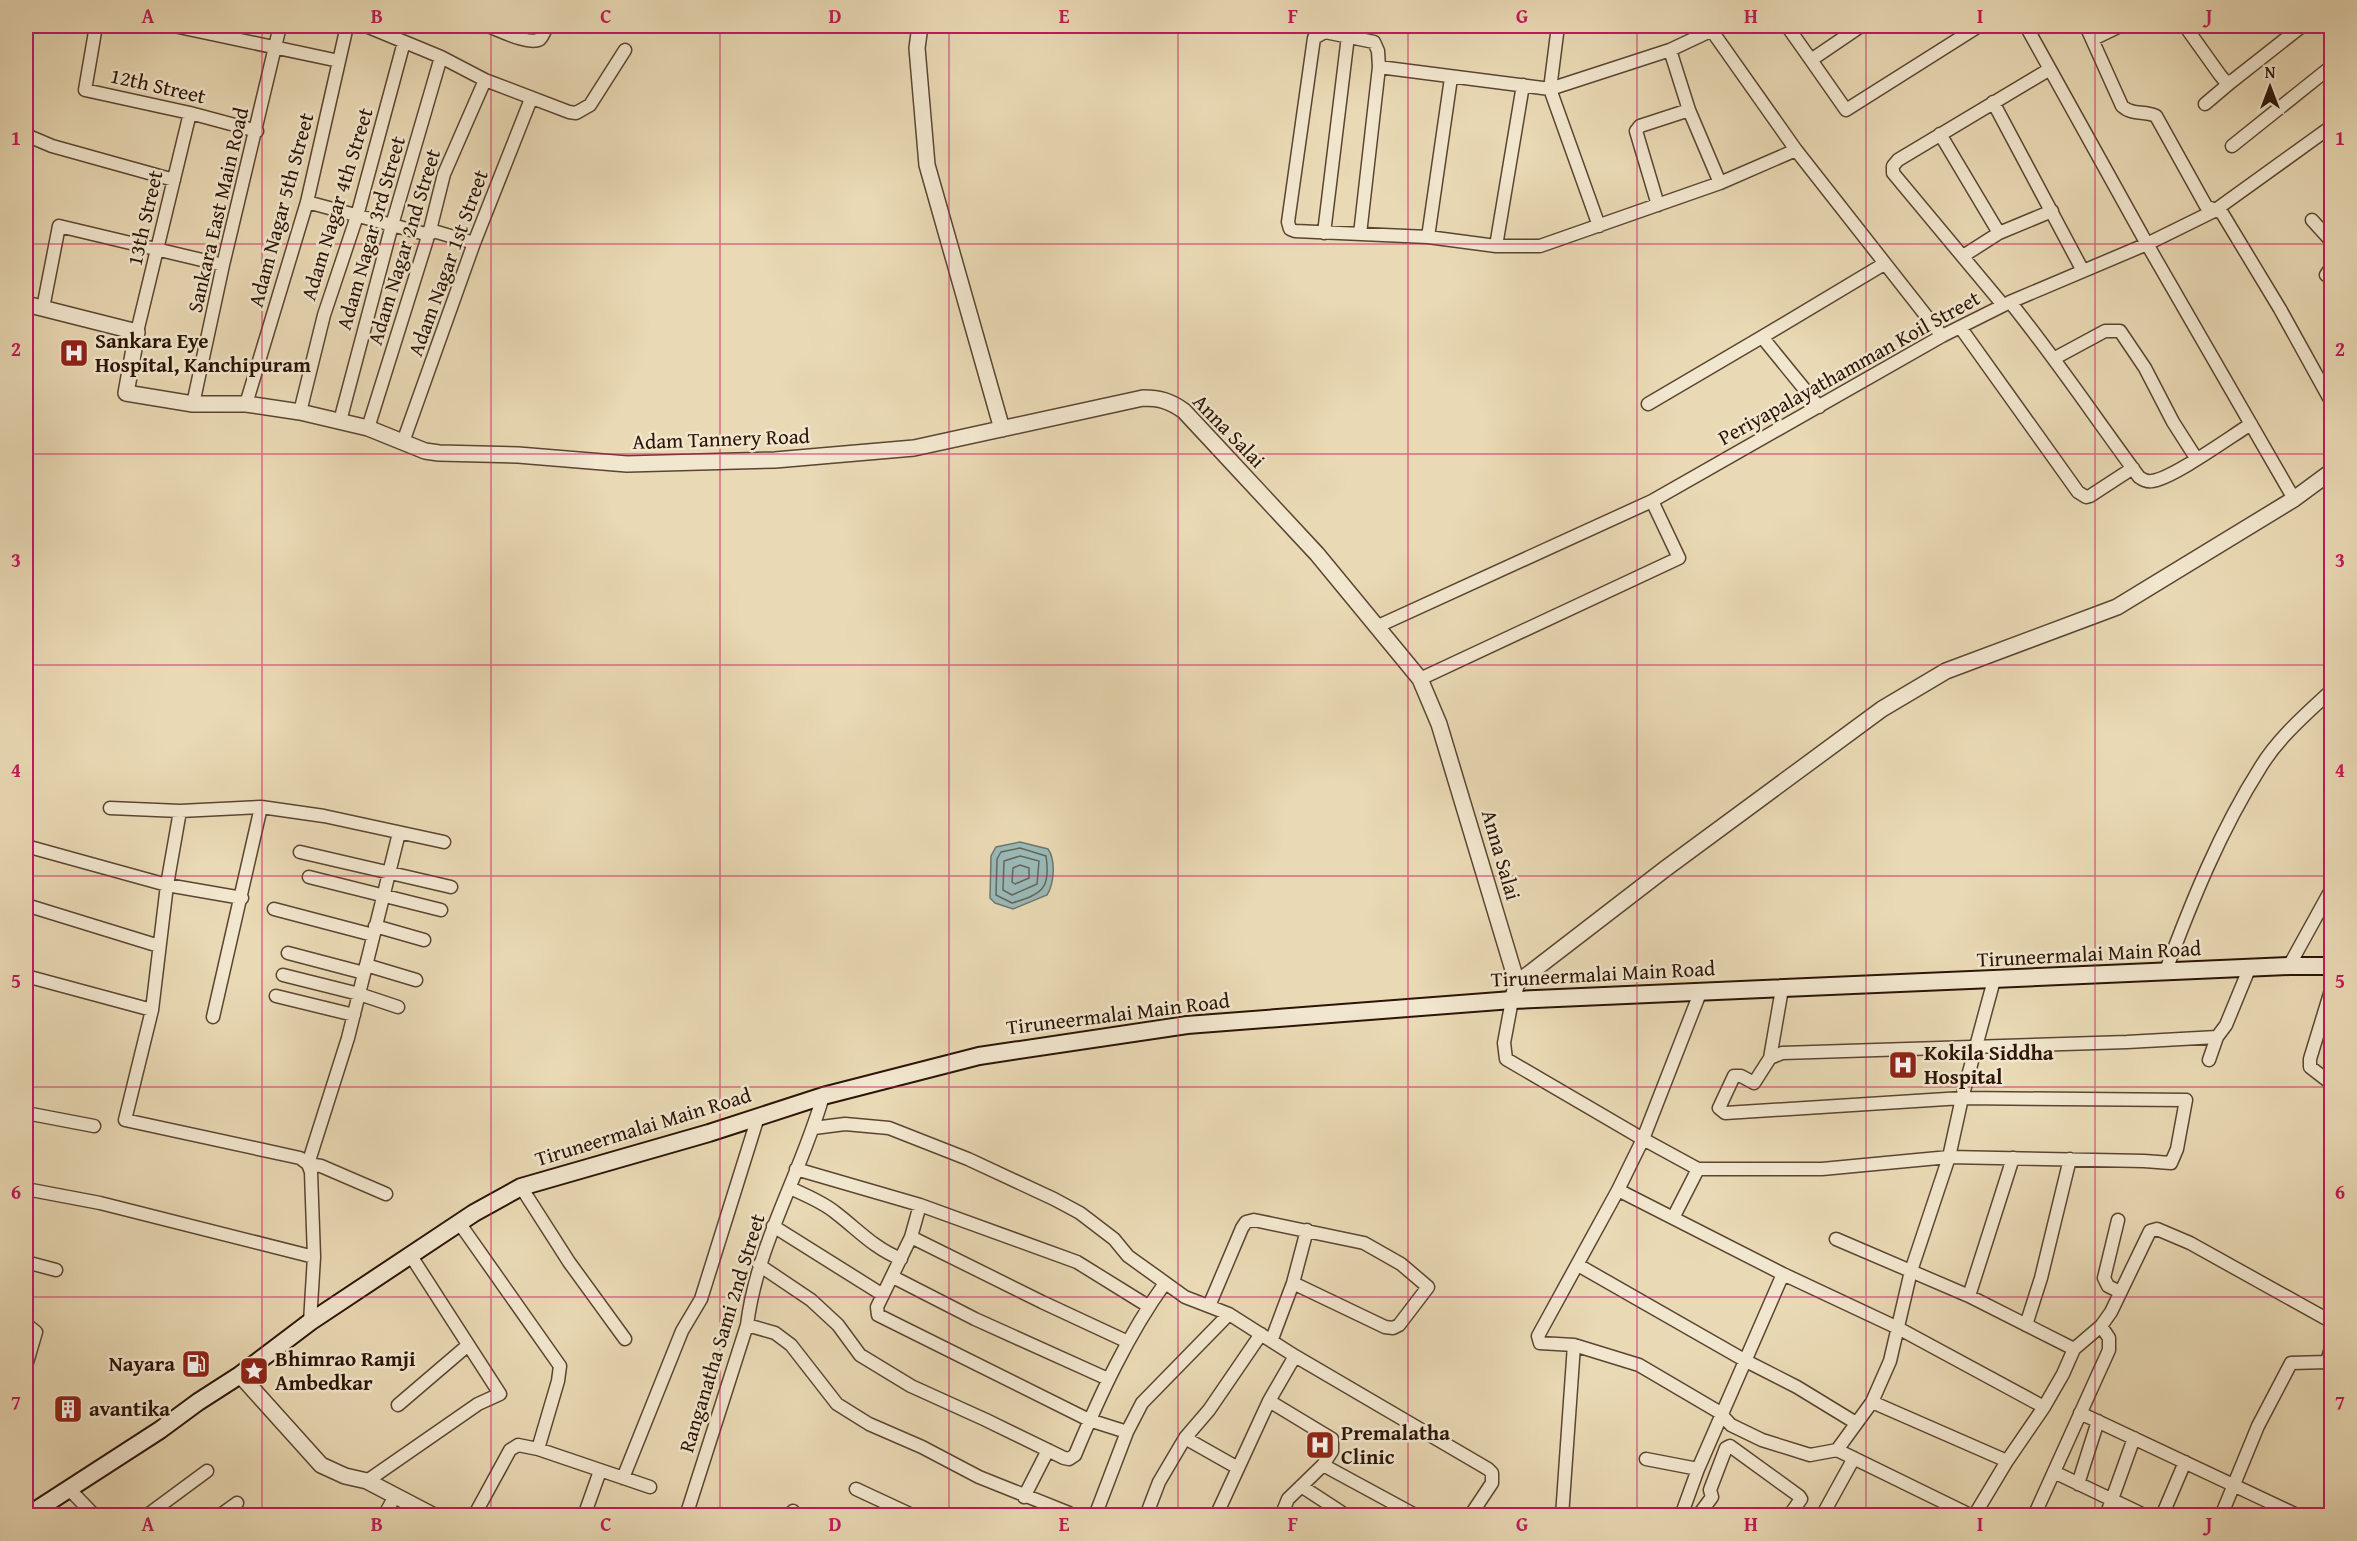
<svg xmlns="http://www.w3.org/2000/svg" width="2357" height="1541" font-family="'Gentium Book Plus',serif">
<rect width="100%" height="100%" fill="#e9d9b4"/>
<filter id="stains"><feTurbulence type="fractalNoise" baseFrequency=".00333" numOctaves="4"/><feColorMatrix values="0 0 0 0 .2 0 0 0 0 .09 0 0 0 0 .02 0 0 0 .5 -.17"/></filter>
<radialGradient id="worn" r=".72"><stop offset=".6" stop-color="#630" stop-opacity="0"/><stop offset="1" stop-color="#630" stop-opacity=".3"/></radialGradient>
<!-- water -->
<path fill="#9ab9b6" stroke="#6e7770" stroke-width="1.5" d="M1020 842 1048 849C1056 860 1054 884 1047 895L1013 909 995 903 990 898 991 856 996 847Z"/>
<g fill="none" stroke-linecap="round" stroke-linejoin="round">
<!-- shore -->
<path stroke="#63665e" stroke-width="1.5" d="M1020 848 1046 856C1051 889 1042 894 1012 903L996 895 997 859 1001 852Z
M1020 856 1039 861 1037 884 1012 895 1003 890 1004 861Z
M1020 865 1029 868V878L1015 884 1012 882 1013 868Z"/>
<!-- minor casing -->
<g stroke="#5b4532" stroke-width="15">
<path id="minor" d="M96 26 85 90 190 113 257 131
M174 26 339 61
M366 26 441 57 485 80 569 112 576 113 590 105 625 50
M488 26C499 30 530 46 540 39 543 36 545 30 547 26
M1558 26 1550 89 1599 226
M1787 26 1811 60
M1861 26 1811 60 1846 110 1979 26
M2026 26 2147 244 2294 499
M2086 26 2122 106C2133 116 2144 110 2156 116L2206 206 2222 213 2280 309 2332 403
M2185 26 2220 75 2225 81 2231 82 2302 26
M1712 31 1796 150 1942 336
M2093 39 2120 26
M1670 50 1689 110 1720 183
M1379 67 1550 89 1670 50 1721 26
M1993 102 2083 271
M2205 104 2231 82
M1940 134 1999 233 1963 256
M26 135 52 146 174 180
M2232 146 2332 66
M307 202 429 235
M1658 205 1636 131 1640 126 1689 110
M2312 220 2332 242
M430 230 474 243
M1324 233 1348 36
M1999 233 2052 211
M1360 234 1379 67 1378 51 1374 42 1325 32 1314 38 1288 222 1290 229 1295 231 1428 237 1496 246H1540L1720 183 1796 150
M1428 237 1451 78
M1496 246 1523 85
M2326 275 2332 266
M2010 302C2056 359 2096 419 2139 477 2143 480 2147 482 2152 481 2172 479 2230 437 2251 424
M2003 305 1893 173V166L1898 160 2050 69
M43 308 59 226 223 265
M1960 327 2078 492 2086 497 2090 496 2133 468
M137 332 190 113
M2055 358 2105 331H2120L2145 368 2173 422 2196 458
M193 404 223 265 280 26
M246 404 307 202 347 26
M1648 404 1762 337
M1819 407 1762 337 1884 264
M300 412 324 315 357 216 404 42
M340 421 392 225 441 57
M368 428 430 230 444 174 485 80
M403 442 474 243 531 99
M1376 627 1652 501 1942 336 2010 302 2147 244 2214 211 2332 126
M1420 679 1679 558 1652 501
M110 808 180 811 261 807 324 816 444 842
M180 811 167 885 152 1010 125 1120 300 1158 308 1164 311 1172 314 1257 310 1322
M26 846 167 885 242 898
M300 852 451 887
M309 877 441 910
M26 905 159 946
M274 909 373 935
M375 926 424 940
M288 953 364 973
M366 965 416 980
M2289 966 2332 888
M2165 973C2191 903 2220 831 2260 768 2278 738 2306 714 2332 690
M283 975 359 994 398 1007
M26 976 152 1010
M2332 987 2310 1059V1067L2332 1084
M276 996 354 1015
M1512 1000 1504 1043 1506 1059 1643 1139 1698 1169
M213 1017 261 807
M1770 1058 1782 989
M2209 1060 2217 1037
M26 1113 94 1126
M814 1128 845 1124 889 1128 968 1159 1054 1199 1080 1213 1114 1239 1128 1256 1185 1297 1229 1314 1295 1356 1269 1401 1332 1439V1451L1323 1465 1417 1516
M796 1169 920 1205 1077 1262 1148 1306
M521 1187 569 1262 625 1339
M790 1188C805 1195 823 1202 836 1213 857 1229 875 1249 901 1259
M26 1189 100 1203 314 1257
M1618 1190 1783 1274 1898 1328 2044 1407
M386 1194 321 1166 308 1164 348 1038 399 833
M920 1205 911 1237 877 1307 878 1315 1089 1420 1127 1432
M1673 1218 1698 1169H1822L1949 1157 2144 1161 2171 1163 2177 1149 2186 1100 1962 1098 1725 1113 1719 1108 1734 1076H1741L1754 1083 1770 1058 1782 1053 2127 1042 2217 1037 2226 1025 2249 969
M2118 1220 2104 1278 2108 1286 2120 1292
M460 1224 560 1366 558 1381 538 1449
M773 1226 883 1295
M911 1237 1042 1302 1128 1342
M1836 1239 1969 1296 2074 1349
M26 1262 56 1270
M759 1265 811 1300 838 1325 860 1355 911 1386 986 1420 1064 1458 1069 1459 1075 1455C1100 1395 1127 1336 1165 1283
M1578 1265 1746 1361 1797 1387 1856 1423
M893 1277 975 1319 1108 1379
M1969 1296 2013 1158
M1209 1306 1242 1228 1246 1222 1254 1220 1364 1243 1401 1264 1428 1287 1399 1325 1393 1328 1385 1327 1293 1283
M26 1324 36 1332 26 1366
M747 1325 775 1333 791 1345 837 1404 869 1424 922 1447 979 1477 1069 1513 1068 1516
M2026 1325 2041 1278 2070 1159
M1272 1339 1293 1283 1307 1230
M2332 1344 2327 1362 2332 1364
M1574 1345 1540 1343 1538 1336 1618 1190 1643 1139 1700 993
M1295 1356 1488 1469 1492 1473V1483L1470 1516
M1872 1402 2007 1461
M398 1405 467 1346
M2080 1413 2299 1516
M1185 1438 1238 1468
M1837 1450 1972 1516
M1646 1459 1698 1469
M2054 1472 2146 1516
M623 1478 682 1331 701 1299 758 1117
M367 1481 478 1404 500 1394 411 1256
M2078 1484 2098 1421
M1301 1486 1347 1516
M856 1489 914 1516
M70 1490 95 1516
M1024 1497 1048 1450
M146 1516 207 1471
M219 1516 237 1503
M384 1516 395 1496
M474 1516 510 1450 518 1445 538 1449 650 1487
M584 1516 600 1471
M686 1516 747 1325C757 1244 801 1174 823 1096
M792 1516 793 1511
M1095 1516 1127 1432 1142 1403 1229 1314
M1146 1516 1159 1482 1185 1438 1209 1410 1261 1334
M1216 1516 1269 1401
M1281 1516 1288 1499 1323 1465
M1562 1516 1574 1345 1639 1365 1719 1412 1731 1425 1762 1440 1810 1455 1837 1450 1872 1402 1890 1361 1911 1271 1949 1157 1962 1098 1994 980
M1681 1516 1698 1469 1783 1274
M1698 1516 1712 1497 1710 1490 1726 1448 1730 1446 1799 1496 1801 1499 1789 1516
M1822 1516 1854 1458
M1974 1516 2007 1461 2044 1407 2063 1374 2074 1349 2101 1326 2111 1312 2150 1231 2157 1229 2190 1243 2332 1322
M2034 1516 2109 1350V1338L2101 1326
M2106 1516 2134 1438
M2162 1516 2185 1462
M2221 1516 2258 1426 2291 1363 2327 1362"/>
</g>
<!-- tertiary casing -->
<g stroke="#5b4532" stroke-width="18">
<path id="tertiary" d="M920 26 917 48 927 165 1002 429
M26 304 137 332 126 393 193 404H246L300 412 368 428 425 451 439 453 518 455 627 464 775 460 914 448 1143 398C1160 398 1170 401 1184 411L1317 554 1420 679 1439 724 1517 983 1512 1000
M1517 983 1665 869 1882 709 1946 671 2117 607 2294 499 2332 471
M240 1375 321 1465 345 1476 367 1481 434 1516"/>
</g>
<!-- secondary casing -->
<g stroke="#2c1407" stroke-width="20">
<path id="secondary" d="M27 1516 160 1430 198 1402 240 1375 310 1322 474 1213 521 1187 709 1133 823 1096 979 1056 1187 1025 1512 1000 2289 966H2332"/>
</g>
<!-- minor -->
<use href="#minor" stroke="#f1e6ce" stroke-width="12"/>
<!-- tertiary -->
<use href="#tertiary" stroke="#f1e6ce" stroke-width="15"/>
<!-- secondary -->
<use href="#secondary" stroke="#f1e6ce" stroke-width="16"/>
</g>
<!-- grid -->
<path fill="none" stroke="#c2185b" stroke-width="1.5" stroke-opacity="0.55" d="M262 26V1516M491 26V1516M720 26V1516M949 26V1516M1178 26V1516M1408 26V1516M1637 26V1516M1866 26V1516M2095 26V1516M26 244H2332M26 454H2332M26 665H2332M26 876H2332M26 1087H2332M26 1297H2332"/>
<!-- icons -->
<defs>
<g id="hospital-square" transform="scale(1.5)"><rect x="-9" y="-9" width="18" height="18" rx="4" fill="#8f2418" stroke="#f1e6ce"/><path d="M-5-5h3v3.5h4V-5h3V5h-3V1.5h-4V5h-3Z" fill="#fff"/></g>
<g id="fuel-square" transform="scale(1.5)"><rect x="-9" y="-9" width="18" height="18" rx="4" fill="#8f2418" stroke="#f1e6ce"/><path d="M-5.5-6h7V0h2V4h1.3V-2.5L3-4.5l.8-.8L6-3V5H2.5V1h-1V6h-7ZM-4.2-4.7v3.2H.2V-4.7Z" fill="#fff"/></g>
<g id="sight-square" transform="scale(1.5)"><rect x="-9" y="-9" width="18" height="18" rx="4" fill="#8f2418" stroke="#f1e6ce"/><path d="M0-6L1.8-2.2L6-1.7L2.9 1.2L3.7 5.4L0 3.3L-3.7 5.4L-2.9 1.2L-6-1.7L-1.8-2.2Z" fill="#fff"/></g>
<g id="building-square" transform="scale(1.5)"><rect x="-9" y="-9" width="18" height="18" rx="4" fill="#8f2418" stroke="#f1e6ce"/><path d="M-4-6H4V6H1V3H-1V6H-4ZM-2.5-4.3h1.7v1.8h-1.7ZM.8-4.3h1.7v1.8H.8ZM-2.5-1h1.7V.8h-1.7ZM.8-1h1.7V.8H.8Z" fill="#fff"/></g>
</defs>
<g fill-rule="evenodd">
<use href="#hospital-square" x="74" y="353"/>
<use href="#hospital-square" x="1903" y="1065"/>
<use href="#fuel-square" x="196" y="1364"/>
<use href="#sight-square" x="254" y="1371"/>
<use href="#building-square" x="68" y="1409"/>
<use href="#hospital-square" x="1320" y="1445"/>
</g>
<g text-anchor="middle" stroke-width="5" stroke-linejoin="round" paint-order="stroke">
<!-- street labels -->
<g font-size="21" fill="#2c1407" stroke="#f1e6ce">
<text transform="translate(158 86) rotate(13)" y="7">12th Street</text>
<text transform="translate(337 204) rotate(-73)" y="7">Adam Nagar 4th Street</text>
<text transform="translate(218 210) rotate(-77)" y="7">Sankara East Main Road</text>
<text transform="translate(281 210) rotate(-75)" y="7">Adam Nagar 5th Street</text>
<text transform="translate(145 218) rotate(-77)" y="7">13th Street</text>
<text transform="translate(371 233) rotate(-74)" y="7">Adam Nagar 3rd Street</text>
<text transform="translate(404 247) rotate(-73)" y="7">Adam Nagar 2nd Street</text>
<text transform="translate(448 263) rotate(-70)" y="7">Adam Nagar 1st Street</text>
<text transform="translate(1849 368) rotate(-29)" y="7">Periyapalayathamman Koil Street</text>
<text transform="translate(1229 431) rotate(46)" y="7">Anna Salai</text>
<text transform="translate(721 439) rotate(-2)" y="7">Adam Tannery Road</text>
<text transform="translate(1501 855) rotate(74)" y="7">Anna Salai</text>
<text transform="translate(2089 954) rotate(-3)" y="7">Tiruneermalai Main Road</text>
<text transform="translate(1603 974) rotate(-3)" y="7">Tiruneermalai Main Road</text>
<text transform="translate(1118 1014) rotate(-7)" y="7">Tiruneermalai Main Road</text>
<text transform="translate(643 1127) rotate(-17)" y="7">Tiruneermalai Main Road</text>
<text transform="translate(722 1333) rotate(-73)" y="7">Ranganatha Sami 2nd Street</text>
</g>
<!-- poi labels -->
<g font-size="21" font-weight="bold" fill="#2c1407" stroke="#f1e6ce" text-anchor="start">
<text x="95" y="348">Sankara Eye<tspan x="95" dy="24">Hospital, Kanchipuram</tspan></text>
<text x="1924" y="1060">Kokila Siddha<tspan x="1924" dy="24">Hospital</tspan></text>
<text x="275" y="1366">Bhimrao Ramji<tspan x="275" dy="24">Ambedkar</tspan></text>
<text x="175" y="1371" text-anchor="end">Nayara</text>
<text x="89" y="1416">avantika</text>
<text x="1341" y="1440">Premalatha<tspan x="1341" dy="24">Clinic</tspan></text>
</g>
</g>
<!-- margin -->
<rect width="2357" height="1541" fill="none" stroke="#e9d9b4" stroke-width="66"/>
<!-- north arrow -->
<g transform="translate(2270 87)" stroke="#f1e6ce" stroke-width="4.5" paint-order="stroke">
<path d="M0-4.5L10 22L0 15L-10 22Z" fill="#2c1407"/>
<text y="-9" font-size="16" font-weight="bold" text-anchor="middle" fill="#2c1407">N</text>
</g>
<rect x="33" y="33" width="2291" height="1475" fill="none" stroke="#c2185b" stroke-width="2"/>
<g font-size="20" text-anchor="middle" font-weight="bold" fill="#c2185b">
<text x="148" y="23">A</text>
<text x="377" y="23">B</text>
<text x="606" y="23">C</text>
<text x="835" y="23">D</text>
<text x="1064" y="23">E</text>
<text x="1293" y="23">F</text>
<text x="1522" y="23">G</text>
<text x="1751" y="23">H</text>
<text x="1980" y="23">I</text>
<text x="2209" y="23">J</text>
<text x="16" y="145">1</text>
<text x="2340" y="145">1</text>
<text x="16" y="356">2</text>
<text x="2340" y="356">2</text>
<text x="16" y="567">3</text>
<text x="2340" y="567">3</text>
<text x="16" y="777">4</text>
<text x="2340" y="777">4</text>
<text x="16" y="988">5</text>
<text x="2340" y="988">5</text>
<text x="16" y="1199">6</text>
<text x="2340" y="1199">6</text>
<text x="16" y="1409">7</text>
<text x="2340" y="1409">7</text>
<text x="148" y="1531">A</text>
<text x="377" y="1531">B</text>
<text x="606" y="1531">C</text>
<text x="835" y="1531">D</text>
<text x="1064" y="1531">E</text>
<text x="1293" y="1531">F</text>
<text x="1522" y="1531">G</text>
<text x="1751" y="1531">H</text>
<text x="1980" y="1531">I</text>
<text x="2209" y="1531">J</text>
</g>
<rect width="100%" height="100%" filter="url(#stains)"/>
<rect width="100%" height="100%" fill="url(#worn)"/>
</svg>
